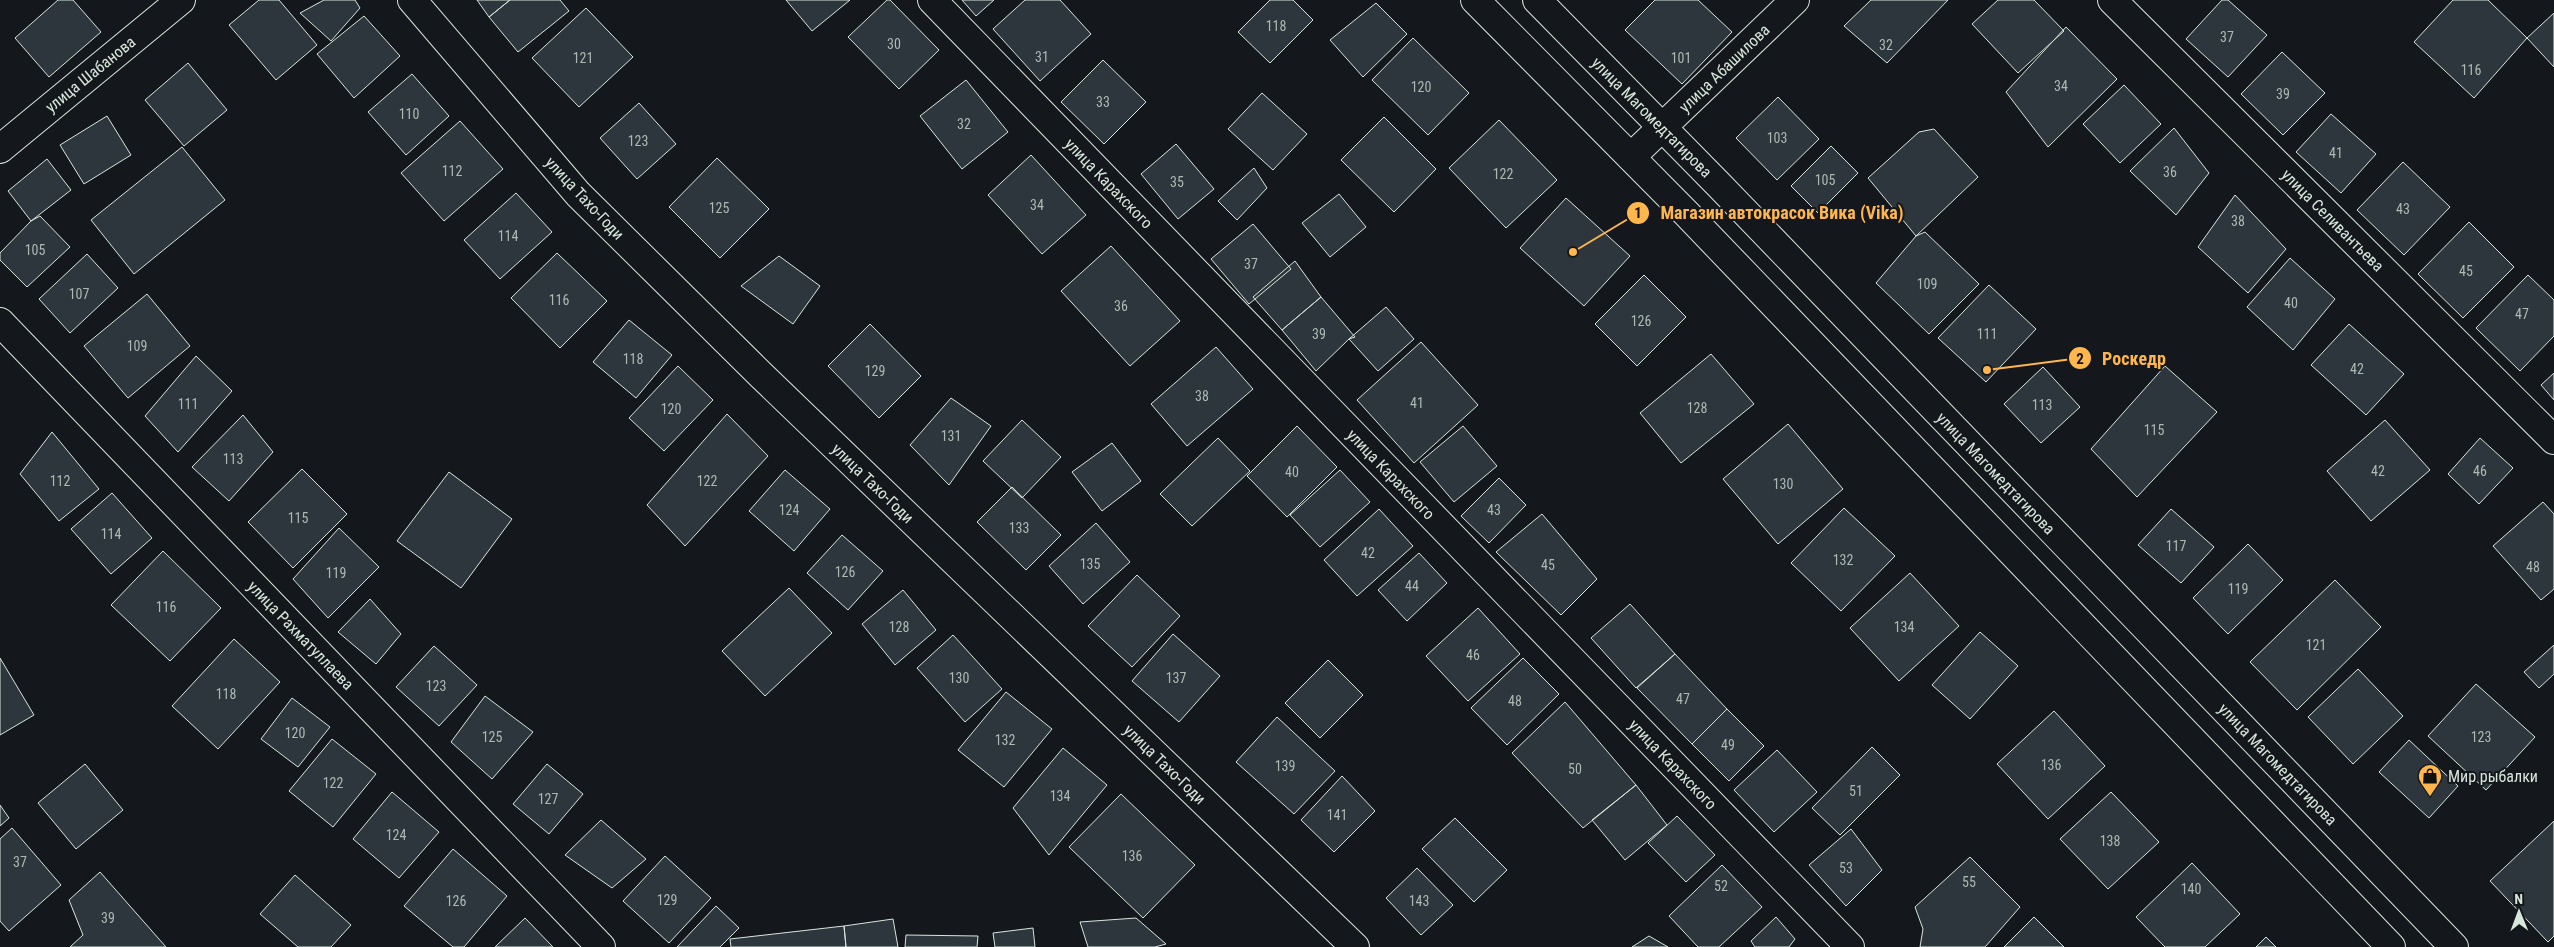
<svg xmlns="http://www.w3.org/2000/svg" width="2554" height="947" font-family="'Roboto Condensed',sans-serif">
<rect width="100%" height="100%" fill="#14181c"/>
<!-- building -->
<path fill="#2c363c" stroke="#d8e6dc" d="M58 0H73L101 32 49 77 15 38Z
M259 0H279L317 45 276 80 229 25Z
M324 0H355L360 8 331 41 300 13Z
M477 0H510L489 17Z
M510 0H560L569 11 518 52 489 17Z
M786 0H850L812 31Z
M887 0H890L939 50 899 89 848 37Z
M962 0H994L976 16Z
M1025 0H1060L1091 34 1040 81 993 29Z
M1270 0H1293L1313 20 1270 63 1238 32Z
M1655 0H1698L1732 32 1682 84 1625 30Z
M1871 0H1948L1887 63 1844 26Z
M1998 0H2034L2064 31 2018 73 1972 24Z
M2222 0H2228L2267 35 2228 77 2186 39Z
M2453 0H2488L2527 38 2474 98 2414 42Z
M1376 3 1407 34 1363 77 1330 40Z
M586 8 633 57 579 107 532 58Z
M2554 13V67L2527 38Z
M364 16 400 56 354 98 317 54Z
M2066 27 2117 79 2048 147 2006 92Z
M1413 38 1469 93 1428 135 1372 80Z
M2282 52 2325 93 2283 135 2241 94Z
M1103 60 1146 102 1104 144 1061 102Z
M188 63 227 110 184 146 145 100Z
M412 74 449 116 406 155 368 112Z
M966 80 1008 132 962 169 920 116Z
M2124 85 2161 124 2120 163 2083 124Z
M1262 93 1307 134 1273 170 1228 129Z
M1778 97 1819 139 1777 180 1736 138Z
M639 103 676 144 637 179 600 138Z
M2331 114 2376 154 2341 193 2296 152Z
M107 116 131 155 84 184 60 145Z
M1384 117 1436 169 1394 212 1341 160Z
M1499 120 1557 180 1506 228 1449 168Z
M460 121 503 169 444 221 401 173Z
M2174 128 2209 173 2176 215 2130 171Z
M1934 129 1978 177 1916 236 1868 178 1919 132Z
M1176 144 1214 189 1178 219 1141 174Z
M1831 146 1858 173 1818 213 1791 186Z
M182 147 225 200 134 274 91 220Z
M1031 155 1086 215 1042 254 988 195Z
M717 158 769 209 720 258 669 207Z
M47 159 71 190 31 221 8 191Z
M2403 162 2450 207 2404 255 2357 210Z
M1254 168 1267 188 1237 220 1218 201Z
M516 193 552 232 500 279 464 240Z
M1339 194 1366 227 1330 257 1302 223Z
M2235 195 2286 249 2248 293 2198 247Z
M1566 198 1630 256 1584 306 1520 248Z
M40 216 70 247 27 287 0 260V253L31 221Z
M2469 222 2514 267 2463 318 2418 274Z
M1253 224 1291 269 1249 304 1211 259Z
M1925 232 1979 284 1929 334 1876 283 1916 236Z
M1111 246 1180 321 1130 366 1061 291Z
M557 253 607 301 560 348 511 298Z
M87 254 118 288 70 333 39 299Z
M779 256 820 286 793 324 741 286Z
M2290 258 2335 299 2293 350 2247 307Z
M1295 261 1321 297 1282 330 1253 297Z
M1644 275 1686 317 1637 366 1595 324Z
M2528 275 2554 300V336L2520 371 2476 328Z
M1989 285 2036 329 1986 382 1938 338Z
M147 294 190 346 128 398 84 346Z
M1321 297 1355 337 1349 339 1316 371 1282 330Z
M1386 307 1414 339 1378 371 1349 339Z
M629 320 672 355 636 398 593 362Z
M870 324 921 376 879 418 828 366Z
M2349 324 2404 374 2366 415 2311 365Z
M1421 342 1478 405 1414 463 1357 400Z
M1216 347 1253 389 1187 446 1151 404Z
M1711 354 1754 404 1681 463 1640 413Z
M196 356 232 391 178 452 145 416Z
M678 366 713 400 664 451 629 418Z
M2165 366 2217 412 2137 497 2091 449Z
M2043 367 2080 407 2041 443 2004 404Z
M2554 373V400L2541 385Z
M951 398 991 426 949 485 910 445Z
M727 414 768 456 685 546 647 505Z
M243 415 273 452 229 501 192 467Z
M1022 420 1061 457 1022 498 983 461Z
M2385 420 2430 470 2371 521 2327 471Z
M1788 424 1843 489 1778 544 1723 479Z
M1297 426 1337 467 1287 517 1247 476Z
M1463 426 1497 466 1454 502 1420 462Z
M52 432 99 489 59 521 20 474Z
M1218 438 1250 471 1192 526 1160 494Z
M2480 438 2513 468 2479 504 2448 474Z
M1112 443 1141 481 1102 511 1072 472Z
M302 469 347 514 293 568 248 522Z
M785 470 830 509 794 551 749 511Z
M1340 470 1370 502 1320 547 1290 515Z
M449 472 512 519 461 588 397 541Z
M1499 478 1526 505 1489 543 1461 516Z
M1012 487 1061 535 1026 570 977 522Z
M112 493 152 538 111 574 71 529Z
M2543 502 2554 514V589L2541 600 2493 546Z
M1844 508 1895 556 1841 611 1791 563Z
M1379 509 1413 546 1357 596 1324 560Z
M2171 509 2214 547 2181 583 2138 545Z
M1542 514 1597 579 1561 615 1496 552Z
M1096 523 1130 562 1083 604 1049 566Z
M339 528 379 567 328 618 293 579Z
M842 535 883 571 848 610 807 573Z
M2248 544 2283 580 2228 634 2193 598Z
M163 551 221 608 170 661 111 605Z
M1419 553 1447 583 1407 621 1378 590Z
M1910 573 1959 626 1899 681 1850 628Z
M1137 575 1180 616 1132 667 1088 626Z
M2335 580 2381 627 2297 710 2250 662Z
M789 588 832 633 765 696 722 651Z
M903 590 936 630 895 665 862 624Z
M370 599 401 634 376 664 338 632Z
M1630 604 1675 654 1636 688 1591 638Z
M1478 608 1520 654 1468 701 1426 656Z
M1980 632 2018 666 1970 719 1932 685Z
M1173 634 1220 676 1179 722 1132 681Z
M953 635 1002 689 965 722 917 668Z
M234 639 280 682 218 749 172 706Z
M2554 645V674L2539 688 2524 672Z
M434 646 477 685 439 726 396 687Z
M1675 654 1727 709 1692 744 1637 688Z
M0 658 34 715 0 735Z
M1523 658 1559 694 1507 745 1471 708Z
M1328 660 1363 695 1320 738 1285 703Z
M2358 669 2403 716 2353 764 2308 717Z
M2476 684 2535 737 2486 790 2428 736Z
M1006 692 1052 729 1004 787 958 750Z
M485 696 533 732 492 779 451 742Z
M292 698 330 727 298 767 261 739Z
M1565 702 1636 785 1583 828 1512 753Z
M1727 709 1764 746 1729 781 1692 744Z
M2054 711 2105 766 2048 819 1997 764Z
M1277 717 1335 771 1294 814 1236 762Z
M332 739 376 774 333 827 289 791Z
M2409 740 2458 786 2429 818 2379 772Z
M1872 747 1900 775 1840 835 1812 808Z
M1063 748 1107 785 1049 855 1013 808Z
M1777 750 1817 792 1774 832 1734 790Z
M85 764 123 810 76 849 38 803Z
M547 764 583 794 549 834 513 804Z
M1342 776 1375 811 1334 852 1301 820Z
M1636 785 1667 825 1625 860 1592 820Z
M392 792 439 832 399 878 353 839Z
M2111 792 2159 842 2108 889 2060 839Z
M1121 794 1195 865 1143 918 1069 847Z
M0 805 9 818 0 826Z
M1677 816 1715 855 1686 882 1648 843Z
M1455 818 1507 870 1474 902 1422 849Z
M601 820 646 859 612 888 565 855Z
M2554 821V936L2548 942 2490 881Z
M12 828 61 885 9 931 0 921V839Z
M1851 829 1882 870 1846 906 1809 865Z
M453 849 507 896 464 947H453L404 906Z
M665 856 711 898 669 943 623 901Z
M1970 857 2020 907 1985 947H1920L1923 929 1915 907Z
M2192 863 2240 914 2205 947H2165L2136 917Z
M1722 865 1762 907 1719 947H1698L1669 916Z
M1417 868 1453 905 1421 935 1386 898Z
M100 872 166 947H70L83 935 69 900Z
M295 875 351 925 331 947H298L260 914Z
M716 906 739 928 720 947H677Z
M1776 917 1795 939 1789 947H1755L1751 941Z
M2034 917 2064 947H2004Z
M525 918 553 947H495Z
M1136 918 1166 944 1155 947H1088L1080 922Z
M893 919 898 947H846L844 926Z
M844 926 846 947H731L730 939Z
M1033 928 1035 947H995L993 933Z
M906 935 978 936 977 947H905Z
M1649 936 1668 947H1632Z
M2266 937 2276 947H2256Z"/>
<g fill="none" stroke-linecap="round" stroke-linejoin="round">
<!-- minor casing -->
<g stroke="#d8e6dc" stroke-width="30">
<path id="minor" d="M412 0 578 194 761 375 1355 947
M932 0 1850 947
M2112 0 2554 440
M0 149 181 0
M1631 157 1795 0
M0 322 601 947"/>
</g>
<!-- primary casing -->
<g stroke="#d8e6dc" stroke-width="30">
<path id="primary" d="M1475 0 1687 214 2391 947
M1537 0 1719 185 2454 947"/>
</g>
<!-- minor -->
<use href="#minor" stroke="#14181c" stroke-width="28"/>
<!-- primary -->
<use href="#primary" stroke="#14181c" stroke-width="28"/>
</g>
<!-- icons -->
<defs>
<g id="shop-pin" transform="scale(1.25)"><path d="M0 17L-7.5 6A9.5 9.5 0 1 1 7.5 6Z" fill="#ffb74d" stroke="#14181c"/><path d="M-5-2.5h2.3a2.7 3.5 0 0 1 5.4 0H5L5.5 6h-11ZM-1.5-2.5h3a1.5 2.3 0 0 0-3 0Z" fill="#111"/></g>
</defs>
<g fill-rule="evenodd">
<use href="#shop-pin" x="2430" y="776"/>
</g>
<g text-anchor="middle" stroke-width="4" stroke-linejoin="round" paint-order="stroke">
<!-- number labels -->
<g font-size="14" fill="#adbab4">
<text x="1276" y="31">118</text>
<text x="2227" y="42">37</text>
<text x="894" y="49">30</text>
<text x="1886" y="50">32</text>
<text x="1042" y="62">31</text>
<text x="583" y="63">121</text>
<text x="1681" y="63">101</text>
<text x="2471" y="75">116</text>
<text x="2061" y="91">34</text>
<text x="1421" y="92">120</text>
<text x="2283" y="99">39</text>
<text x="1103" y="107">33</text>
<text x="409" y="119">110</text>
<text x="964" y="129">32</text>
<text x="1777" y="143">103</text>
<text x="638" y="146">123</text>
<text x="2336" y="158">41</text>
<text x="452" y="176">112</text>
<text x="2170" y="177">36</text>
<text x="1503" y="179">122</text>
<text x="1825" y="185">105</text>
<text x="1177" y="187">35</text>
<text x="1037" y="210">34</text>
<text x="719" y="213">125</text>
<text x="2403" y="214">43</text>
<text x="2238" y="226">38</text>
<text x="508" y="241">114</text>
<text x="35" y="255">105</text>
<text x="1251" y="269">37</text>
<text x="2466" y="276">45</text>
<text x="1927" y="289">109</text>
<text x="79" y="299">107</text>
<text x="559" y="305">116</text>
<text x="2291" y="308">40</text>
<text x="1121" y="311">36</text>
<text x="2522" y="319">47</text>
<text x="1641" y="326">126</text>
<text x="1319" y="339">39</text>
<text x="1987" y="339">111</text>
<text x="137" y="351">109</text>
<text x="633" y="364">118</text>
<text x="2357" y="374">42</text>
<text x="875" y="376">129</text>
<text x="1202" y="401">38</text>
<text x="1417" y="408">41</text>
<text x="188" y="409">111</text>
<text x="2042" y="410">113</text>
<text x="1697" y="413">128</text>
<text x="671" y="414">120</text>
<text x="2154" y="435">115</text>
<text x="951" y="441">131</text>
<text x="233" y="464">113</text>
<text x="2378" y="476">42</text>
<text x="2480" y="476">46</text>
<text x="1292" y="477">40</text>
<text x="60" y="486">112</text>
<text x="707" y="486">122</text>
<text x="1783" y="489">130</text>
<text x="789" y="515">124</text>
<text x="1494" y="515">43</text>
<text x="298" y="523">115</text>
<text x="1019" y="533">133</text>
<text x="111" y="539">114</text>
<text x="2176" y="551">117</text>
<text x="1368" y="558">42</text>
<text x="1843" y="565">132</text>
<text x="1090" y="569">135</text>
<text x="1548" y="570">45</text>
<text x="2533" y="572">48</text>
<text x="845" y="577">126</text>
<text x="336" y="578">119</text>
<text x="1412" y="591">44</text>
<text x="2238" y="594">119</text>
<text x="166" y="612">116</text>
<text x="899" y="632">128</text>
<text x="1904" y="632">134</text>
<text x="2316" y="650">121</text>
<text x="1473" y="660">46</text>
<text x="959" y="683">130</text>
<text x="1176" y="683">137</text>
<text x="436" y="691">123</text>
<text x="226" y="699">118</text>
<text x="1683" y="704">47</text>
<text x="1515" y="706">48</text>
<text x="295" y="738">120</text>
<text x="492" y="742">125</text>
<text x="2481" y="742">123</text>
<text x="1005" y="745">132</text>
<text x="1728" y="750">49</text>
<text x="2051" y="770">136</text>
<text x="1285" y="771">139</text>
<text x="1575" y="774">50</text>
<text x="333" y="788">122</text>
<text x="1856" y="796">51</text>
<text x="1060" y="801">134</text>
<text x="548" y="804">127</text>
<text x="1337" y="820">141</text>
<text x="396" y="840">124</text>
<text x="2110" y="846">138</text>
<text x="1132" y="861">136</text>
<text x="20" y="867">37</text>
<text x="1846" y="873">53</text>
<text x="1969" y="887">55</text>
<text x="1721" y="891">52</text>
<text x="2191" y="894">140</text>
<text x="667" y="905">129</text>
<text x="456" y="906">126</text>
<text x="1419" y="906">143</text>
<text x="108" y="923">39</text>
</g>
<!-- street labels -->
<g font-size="16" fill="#d8e6dc" stroke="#14181c">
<text transform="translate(1724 68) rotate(-44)" y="6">улица Абашилова</text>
<text transform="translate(90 74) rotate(-39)" y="6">улица Шабанова</text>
<text transform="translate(1652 117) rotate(45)" y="6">улица Магомедтагирова</text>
<text transform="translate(1109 183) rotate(46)" y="6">улица Карахского</text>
<text transform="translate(585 198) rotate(47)" y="6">улица Тахо-Годи</text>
<text transform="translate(2333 220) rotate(45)" y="6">улица Селивантьева</text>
<text transform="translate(1996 473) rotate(46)" y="6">улица Магомедтагирова</text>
<text transform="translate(1391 474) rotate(46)" y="6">улица Карахского</text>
<text transform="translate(873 483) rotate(44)" y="6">улица Тахо-Годи</text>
<text transform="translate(301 635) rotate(46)" y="6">улица Рахматуллаева</text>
<text transform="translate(1165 764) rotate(44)" y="6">улица Тахо-Годи</text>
<text transform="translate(1673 764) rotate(46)" y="6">улица Карахского</text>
<text transform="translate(2278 764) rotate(46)" y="6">улица Магомедтагирова</text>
</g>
<!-- poi labels -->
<g font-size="16" fill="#d8e6dc" stroke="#14181c" text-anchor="start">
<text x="2448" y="782">Мир рыбалки</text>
</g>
</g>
<!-- callouts -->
<path fill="none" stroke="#ffb74d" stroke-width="2" d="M1573 252L1638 213M1987 370L2080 358"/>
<g fill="#ffb74d" stroke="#14181c" stroke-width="2">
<circle cx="1573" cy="252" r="5"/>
<circle cx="1987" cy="370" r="5"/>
<circle cx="1638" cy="213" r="12"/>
<circle cx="2080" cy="358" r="12"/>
</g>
<g font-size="15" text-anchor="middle" font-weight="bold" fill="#111">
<text x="1638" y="218">1</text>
<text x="2080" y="364">2</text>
</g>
<g font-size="18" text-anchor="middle" font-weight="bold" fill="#ffb74d" stroke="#14181c" stroke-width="4" stroke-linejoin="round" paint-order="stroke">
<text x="1782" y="219">Магазин автокрасок Вика (Vika)</text>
<text x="2134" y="365">Роскедр</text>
</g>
<!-- north arrow -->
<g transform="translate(2519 912) rotate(359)" stroke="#14181c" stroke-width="4" paint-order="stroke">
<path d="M0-4L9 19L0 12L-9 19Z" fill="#d8e6dc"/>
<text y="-8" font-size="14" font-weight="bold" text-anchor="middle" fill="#d8e6dc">N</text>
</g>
</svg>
